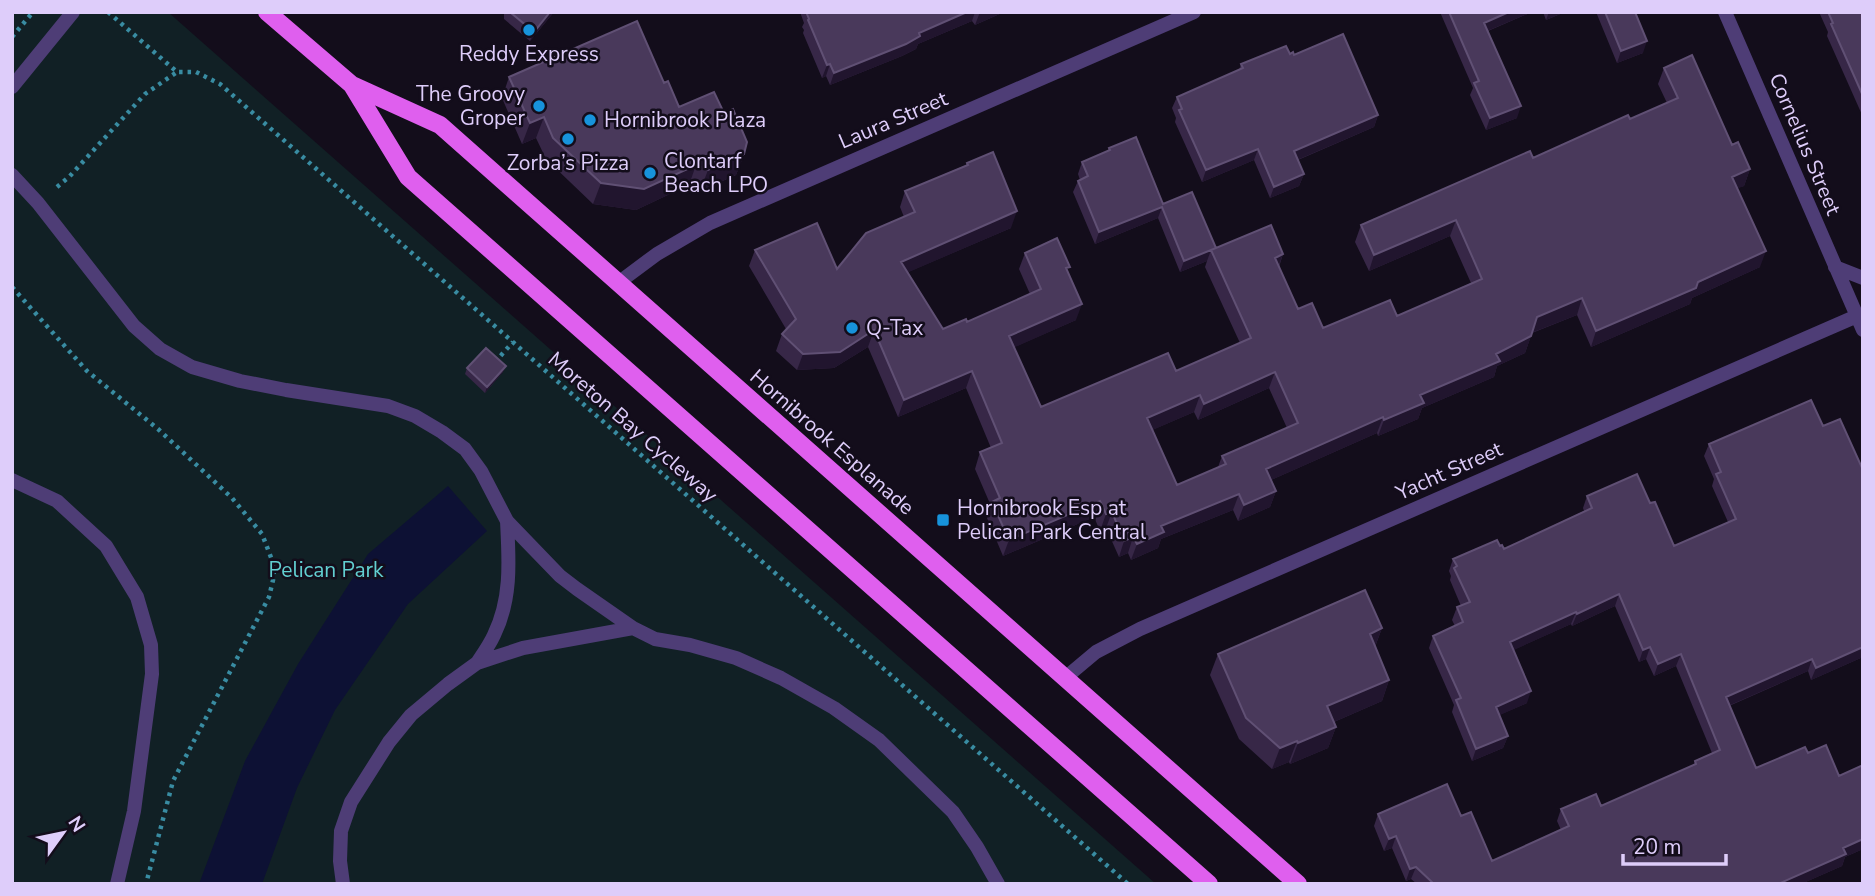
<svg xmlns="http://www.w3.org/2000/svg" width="1875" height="896" font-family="'Nunito Sans',sans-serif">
<rect width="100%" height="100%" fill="#130d1b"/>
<!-- green -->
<path fill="#112025" d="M12 12H168L1156 884H12Z"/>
<!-- water -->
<path fill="#0d1134" d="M448 486 487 531 408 604 335 710 297 788 262 884H199L245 761 298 664 368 554Z"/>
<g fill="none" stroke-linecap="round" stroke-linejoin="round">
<!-- path -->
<path stroke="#398ca2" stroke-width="4.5" stroke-dasharray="3.5 5" stroke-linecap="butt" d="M108 12 177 72H196L220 84 1128 884
M12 37 33 12
M57 187 69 177 145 94 177 72
M12 287 87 371 158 429 232 498 262 534 272 560 274 576 269 597 173 781 146 884
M495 362 513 342"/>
<!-- service -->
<path stroke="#4e3d76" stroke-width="14" d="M12 87 73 12
M12 175 38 203 134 326 160 349 192 367 240 381 286 390 388 406 415 416 442 432 465 449 481 471 507 521 560 576 577 589 633 628 655 639 690 645 736 658 781 678 834 708 879 740 953 812 977 847 998 884
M12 480 57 501 106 546 137 597 151 645 152 674 134 811 117 884
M477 663C483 654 490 644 494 635 512 598 509 560 507 521
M343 884 340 861 341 831 351 802 389 742 411 715 448 684 477 663 523 648 633 628"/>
<!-- minor -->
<path stroke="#4e3d76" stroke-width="14" d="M1725 12 1863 330
M1835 267 1863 278
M618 283 657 254 710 223 1194 12
M1065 678 1096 652 1140 629 1857 316"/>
<!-- primary -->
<path stroke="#df5fee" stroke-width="18" d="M267 12 352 85 440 125 1298 884
M352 85 408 177 1209 884"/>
</g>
<!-- wall -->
<path fill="#372747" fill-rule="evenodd" d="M504 12H554L530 41 504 19Z
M800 12H1004L975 25 972 21 918 44 916 49 902 56 830 85 826 76 822 78 803 33 804 30 802 27 804 23Z
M1440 12H1532L1488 31 1517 118 1486 130 1470 95 1473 88Z
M1543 12H1565L1546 20Z
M1596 12H1635L1643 53 1617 63Z
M1819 12H1863V117L1827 36 1828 32Z
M1290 54 1294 55 1378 115 1374 127 1298 160 1304 174 1299 186 1270 198 1254 160 1202 182 1175 122 1176 118 1172 108 1177 97 1239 70 1241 64Z
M1664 68 1732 145 1750 169 1744 186 1737 188 1760 267 1692 298 1690 304 1591 347 1577 315 1532 333 1525 353 1497 366 1494 377 1422 408 1418 419 1378 436 1377 433 1271 480 1276 491 1270 507 1238 521 1233 510 1161 539 1158 548 1131 560 1128 553 1119 557 1106 528 1100 531 1094 517 1003 556 987 518 991 506 975 469 980 452 991 448 966 388 898 417 868 347 834 368 797 370 776 351 782 334 786 329 749 266 755 250 837 269 904 217 900 207 905 191 966 165 967 163 1011 228 908 272 943 329 967 322 1030 294 1019 269 1025 253 1068 273 1076 320 1014 347 1041 407 1176 371 1240 343 1205 267 1207 261 1180 272 1158 218 1095 244 1073 192 1078 181 1080 180 1078 174 1082 162 1108 151 1109 148 1163 204 1215 249 1283 254 1279 267 1298 309 1323 328 1397 316 1471 283 1450 236 1369 271 1355 242 1361 225 1533 158 1630 119 1667 103 1658 84ZM1269 388 1287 428 1222 456 1218 467 1177 485 1152 430 1194 412 1198 420Z
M509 77 664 83 679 107 724 113 744 154 736 175 700 191 689 185 636 210 593 204 546 159 536 138 522 144 502 98Z
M467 368 503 372 485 393 465 374Z
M1823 426 1863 470V657L1811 680 1808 671 1729 706 1756 768 1808 753 1839 776 1863 765V849L1845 857 1842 866 1801 884H1417L1411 879 1406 881 1392 848 1384 851 1374 826 1378 814 1461 816 1492 861 1561 830 1557 821 1561 809 1601 806 1694 765 1695 761 1712 753 1676 666 1654 676 1646 659 1639 662 1615 606 1572 626 1571 624 1513 650 1527 703 1499 715 1508 736 1503 748 1472 761 1452 712 1454 705 1429 648 1433 636 1455 626 1452 620 1457 607 1461 606 1450 580 1451 576 1449 571 1453 559 1500 546 1504 549 1584 511 1583 508 1587 496 1650 503 1674 546 1728 522 1712 486 1714 479 1704 456 1709 444Z
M1382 628 1375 647 1389 680 1382 701 1334 722 1336 727 1328 748 1290 764 1289 762 1272 769 1239 739 1210 675 1218 654Z"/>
<!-- shaded-wall -->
<path fill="#21152e" d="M550 12H554L530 41 534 32Z
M967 12H975L972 21 918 44 916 49 902 56 830 85 834 73 919 33Z
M980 12H1004L975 25Z
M1509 12H1532L1480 34 1484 23Z
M1549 12H1565L1546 20Z
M1647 41 1643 53 1617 63 1621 51Z
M830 64 826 76 822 78 827 65Z
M1521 106 1517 118 1486 130 1490 118Z
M1378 115 1374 127 1290 163 1294 151Z
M544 117 536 138 522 144 530 123Z
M1258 149 1254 160 1202 182 1206 170Z
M744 154 736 175 700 191 708 170Z
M696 165 689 185 636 210 593 204 601 183Z
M1750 169 1744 186 1726 193 1732 177Z
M1304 174 1299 186 1270 198 1274 187Z
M1162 207 1158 218 1095 244 1099 232Z
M1017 211 1011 228 895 278 901 262Z
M1456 220 1450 236 1369 271 1374 255Z
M1216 248 1211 250 1207 261 1180 272 1184 261Z
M1766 251 1760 267 1692 298 1690 304 1591 347 1596 331Z
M1283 254 1277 270 1275 258Z
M1582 298 1577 315 1531 333 1537 317Z
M1082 304 1076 320 1004 352 1009 336Z
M874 330 868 347 834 368 797 370 803 354Z
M1531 336 1525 353 1497 366 1494 377 1422 408 1418 419 1378 436 1384 420 1420 395 1496 354Z
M506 366 503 372 485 393 487 387Z
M972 371 966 388 898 417 904 400Z
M1275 372 1269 388 1198 420 1204 404Z
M1200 395 1194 412 1141 435 1147 418Z
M1383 417 1377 433 1260 485 1266 469Z
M1276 491 1270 507 1238 521 1244 505Z
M1239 494 1233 510 1161 539 1158 548 1131 560 1137 544 1161 526Z
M1100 501 1094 517 1003 556 1009 540Z
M1112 512 1106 528 1100 531 1106 514Z
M1133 537 1128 553 1119 557 1124 541Z
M1619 594 1615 606 1572 626 1577 614Z
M1576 612 1571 624 1505 654 1510 642Z
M1382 628 1374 649 1370 634Z
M1650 647 1646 659 1639 662 1643 650Z
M1863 647V657L1811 680 1816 668Z
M1681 654 1676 666 1654 676 1658 664Z
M1812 659 1808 671 1721 709 1726 697Z
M1389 680 1382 701 1320 728 1327 706Z
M1531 691 1527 703 1491 719 1496 707Z
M1336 727 1328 748 1290 764 1298 743Z
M1508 736 1503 748 1472 761 1476 749Z
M1297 741 1289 762 1272 769 1280 748Z
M1396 836 1392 848 1384 851 1389 839Z
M1863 839V849L1845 857 1842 866 1801 884H1778L1843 848Z
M1416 867 1411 879 1406 881 1410 869Z"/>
<!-- building -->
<path fill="#49395b" stroke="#605074" stroke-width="2" fill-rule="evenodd" d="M510 12H550L534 32Z
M809 12H967L919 33 920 36 906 44 834 73 830 64 827 65 808 20 809 19 807 14Z
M1449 12H1509L1484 23 1521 106 1490 118 1474 83 1479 81Z
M1605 12H1635L1647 41 1621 51Z
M1828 12H1863V96L1831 24 1833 23Z
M637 21 664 83 668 81 679 107 714 92 724 113 733 109 747 142 744 154 708 170 696 165 644 189 601 183 553 138 544 117 530 123 509 77Z
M1343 34 1378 115 1294 151 1304 174 1274 187 1258 149 1206 170 1179 110 1182 109 1177 97 1243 68 1241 64 1286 46 1290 54 1293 52 1294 55Z
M1692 55 1732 145 1738 142 1750 169 1732 177 1766 251 1698 282 1696 288 1596 331 1582 298 1537 317 1531 336 1496 354 1500 361 1420 395 1424 403 1384 420 1383 417 1266 469 1276 491 1244 505 1239 494 1161 526 1164 532 1137 544 1133 537 1124 541 1112 512 1106 514 1100 501 1009 540 992 502 1000 498 980 452 1002 443 972 371 904 400 874 330 840 352 803 354 782 334 796 319 755 250 817 223 837 269 866 233 915 212 905 191 968 165 967 163 993 152 1017 211 901 262 943 329 966 319 967 322 1041 289 1025 253 1057 238 1070 267 1066 268 1082 304 1009 336 1041 407 1168 353 1176 371 1251 338 1211 250 1271 225 1283 254 1275 258 1298 309 1312 303 1323 328 1390 300 1397 316 1482 279 1456 220 1374 255 1361 225 1530 151 1533 158 1628 115 1630 119 1678 98 1664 68ZM1275 372 1298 423 1222 456 1226 464 1177 485 1147 418 1200 395 1204 404Z
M1136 137 1163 204 1192 192 1216 248 1184 261 1162 207 1099 232 1078 181 1088 176 1082 162 1110 150 1109 148Z
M486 348 506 366 487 387 467 368Z
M1811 400 1823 426 1840 419 1863 470V647L1816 668 1812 659 1726 697 1756 768 1805 747 1808 753 1826 745 1839 776 1863 765V839L1843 848 1846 854 1778 884H1434L1416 867 1410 869 1396 836 1389 839 1378 814 1447 784 1461 816 1471 812 1492 861 1569 826 1561 809 1596 794 1601 806 1696 764 1695 761 1720 750 1681 654 1658 664 1650 647 1643 650 1619 594 1577 614 1576 612 1510 642 1531 691 1496 707 1508 736 1476 749 1456 700 1461 698 1433 636 1463 622 1457 607 1470 602 1454 568 1457 566 1453 559 1497 540 1500 546 1502 545 1504 549 1592 508 1587 496 1637 474 1650 503 1655 502 1674 546 1736 519 1716 474 1721 472 1709 444Z
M1365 590 1382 628 1370 634 1389 680 1327 706 1336 727 1298 743 1297 741 1280 748 1246 718 1218 654Z"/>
<!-- markers -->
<g fill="#1793db" stroke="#130d1b" stroke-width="2.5">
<circle cx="529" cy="30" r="7"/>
<circle cx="539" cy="106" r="7"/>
<circle cx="590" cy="120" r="7"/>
<circle cx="568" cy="139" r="7"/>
<circle cx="650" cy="173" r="7"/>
<circle cx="852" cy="328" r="7"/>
<rect x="936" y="513" width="14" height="14" rx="3.5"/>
</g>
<g text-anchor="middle" stroke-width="5" stroke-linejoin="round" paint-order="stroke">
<!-- poi labels -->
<g font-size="21" fill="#decdfa" stroke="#130d1b" text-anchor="start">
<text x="529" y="61" text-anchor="middle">Reddy Express</text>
<text x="525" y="101" text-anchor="end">The Groovy<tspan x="525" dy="24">Groper</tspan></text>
<text x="604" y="127">Hornibrook Plaza</text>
<text x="664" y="168">Clontarf<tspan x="664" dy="24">Beach LPO</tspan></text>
<text x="568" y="170" text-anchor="middle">Zorba’s Pizza</text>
<text x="866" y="335">Q-Tax</text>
<text x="957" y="515">Hornibrook Esp at<tspan x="957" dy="24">Pelican Park Central</tspan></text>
</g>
<!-- street labels -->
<g font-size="21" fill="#decdfa" stroke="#130d1b">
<text transform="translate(893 120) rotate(-23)" y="7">Laura Street</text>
<text transform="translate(1805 144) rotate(67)" y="7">Cornelius Street</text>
<text transform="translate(633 427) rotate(41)" y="7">Moreton Bay Cycleway</text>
<text transform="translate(832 442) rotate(41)" y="7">Hornibrook Esplanade</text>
<text transform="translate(1449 471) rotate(-24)" y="7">Yacht Street</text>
</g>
<!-- park labels -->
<g font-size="21" fill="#62cfd1" stroke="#130d1b">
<text x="326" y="577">Pelican Park</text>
</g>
</g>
<!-- border -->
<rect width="1875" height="896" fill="none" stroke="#decdfa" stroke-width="28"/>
<!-- north arrow -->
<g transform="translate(63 833) rotate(57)" stroke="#130d1b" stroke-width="5" paint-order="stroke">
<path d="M0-5L12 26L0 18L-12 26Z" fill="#decdfa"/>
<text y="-10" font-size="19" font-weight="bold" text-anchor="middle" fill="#decdfa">N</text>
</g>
<!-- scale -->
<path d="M1623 854v10h103v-10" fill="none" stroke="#decdfa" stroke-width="3.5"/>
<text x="1633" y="854" font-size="21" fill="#decdfa" stroke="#130d1b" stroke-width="5" paint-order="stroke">20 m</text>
</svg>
